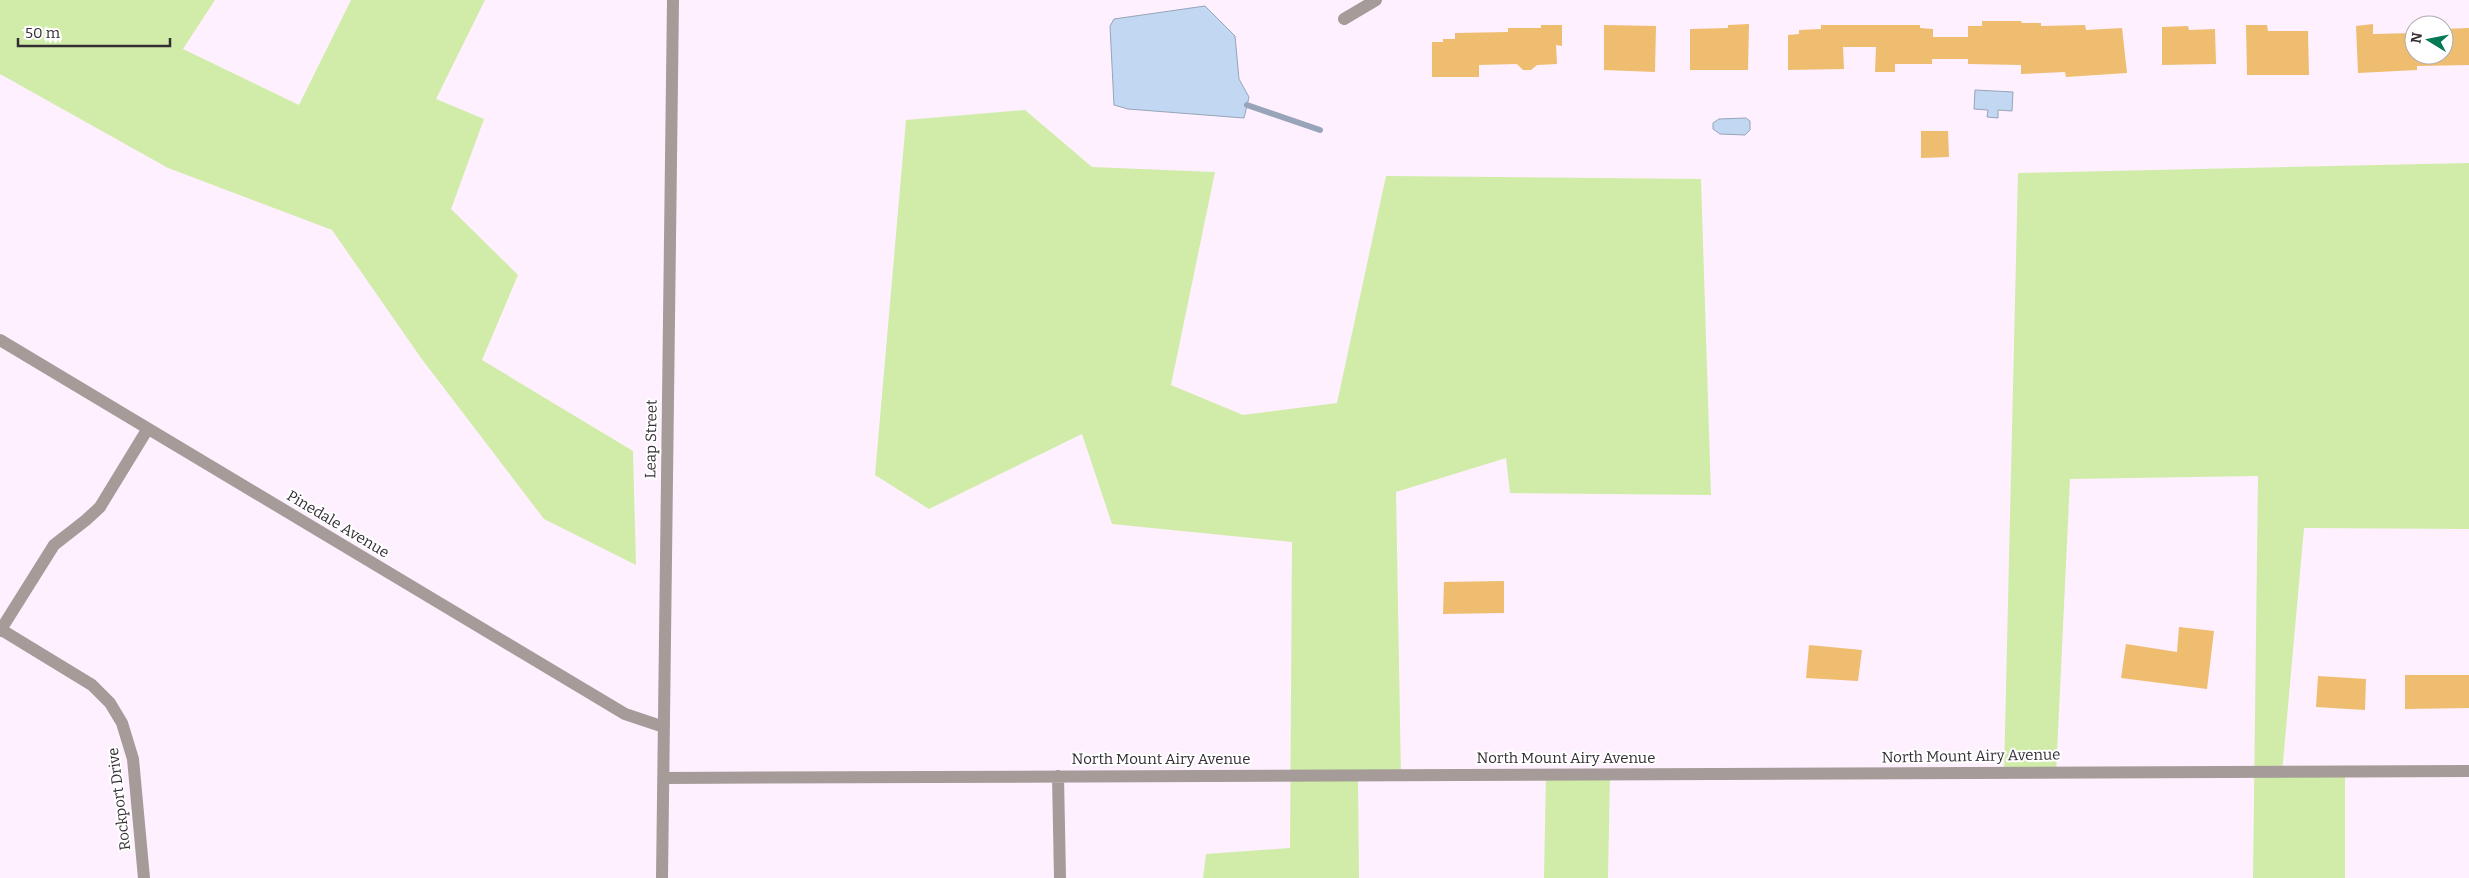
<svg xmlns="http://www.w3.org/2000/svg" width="2469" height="878" font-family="Bitter,serif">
<rect width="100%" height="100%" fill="#fef0fe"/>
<!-- green -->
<path fill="#d1eca8" d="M0 0H215L183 49 299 105 351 0H485L436 99 484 119 451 209 518 275 482 360 633 451 636 565 544 519 421 358 332 230 168 168 0 74Z
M1025 110 1092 167 1215 172 1171 385 1243 415 1337 403 1386 176 1701 179 1711 495 1510 493 1506 458 1396 492 1401 778 1358 777 1359 878H1203L1206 854 1290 848 1292 542 1112 524 1082 434 929 509 875 475 906 120Z
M2469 163V529L2304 528 2282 773H2345V878H2253L2258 476 2070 479 2056 774H2004L2018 173Z
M1546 773 1610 774 1608 878H1544Z"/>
<!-- water -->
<path fill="#c1d7f2" stroke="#97a4b9" d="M1205 6 1235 36 1239 79 1249 97 1244 118 1128 109 1114 105 1110 26 1114 19Z
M1975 90 2013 92 2012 111 1998 110V118L1987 117 1988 110 1974 109Z
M1746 118 1750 121V130L1745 135 1720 134 1713 129V123L1719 119Z"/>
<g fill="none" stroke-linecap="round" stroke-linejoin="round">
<!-- stream -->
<path stroke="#97a4b9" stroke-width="6" d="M1247 105 1320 130"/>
</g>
<!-- building -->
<path fill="#eebd6f" d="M1982 21H2021L2022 23H2041V26L2085 25 2086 30 2122 28 2127 73 2066 77 2065 72 2021 74V65L1968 64V59H1932V64H1895V72H1875L1876 47H1843L1844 69 1788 70V35L1799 34V30L1821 29V25H1920V28L1933 29V37H1968V26H1982Z
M1749 24 1748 70H1690V29L1728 28V25Z
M2373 24V34L2414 33V55H2444V29L2469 28V65L2417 66V70L2358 73 2356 26Z
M1541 25H1562V46L1556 45 1557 64 1537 65 1531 70H1523L1517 64 1479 65V77H1432V42H1443V39H1455V33L1508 32V28H1541Z
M1604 25 1656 26 1655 72 1604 70Z
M2246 25H2267L2268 31H2308L2309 75H2247Z
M2188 26 2189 30 2215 29 2216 64 2162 65V27Z
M1921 131H1948L1949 157 1921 158Z
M1504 581V613L1443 614 1444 582Z
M2179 627 2214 631 2207 689 2121 678 2126 644 2177 652Z
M1809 645 1862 650 1858 681 1806 678Z
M2405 675H2469V708L2405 709Z
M2318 676 2366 679 2365 710 2316 707Z"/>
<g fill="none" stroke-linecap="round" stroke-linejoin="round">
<!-- street -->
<path stroke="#a59b98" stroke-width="12" d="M1344 19 1376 0
M0 340 625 714 664 727
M0 629 92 685 110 703 122 723 133 759 144 878
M0 631 54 545 86 520 100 507 147 430
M1058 776 1060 878
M664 778 2469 771
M662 878 673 0"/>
</g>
<g text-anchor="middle" stroke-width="4" stroke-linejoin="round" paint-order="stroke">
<!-- street labels -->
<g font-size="15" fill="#342e34" stroke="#fff">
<text transform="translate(651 439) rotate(-89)" y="5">Leap Street</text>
<text transform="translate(338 524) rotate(31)" y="5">Pinedale Avenue</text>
<text transform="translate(1971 756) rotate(-1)" y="5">North Mount Airy Avenue</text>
<text x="1566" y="763">North Mount Airy Avenue</text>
<text x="1161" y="764">North Mount Airy Avenue</text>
<text transform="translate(119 799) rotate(-97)" y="5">Rockport Drive</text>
</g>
</g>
<!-- north arrow -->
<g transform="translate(2429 40) rotate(280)"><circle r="24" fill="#ffffff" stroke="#aeabae"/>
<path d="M0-4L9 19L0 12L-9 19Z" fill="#047955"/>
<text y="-8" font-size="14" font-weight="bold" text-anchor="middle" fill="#342e34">N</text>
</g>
<!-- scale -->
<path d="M18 38v8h152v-8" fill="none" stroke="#342e34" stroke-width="2.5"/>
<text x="25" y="38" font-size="15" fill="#342e34" stroke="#ffffff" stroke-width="4" paint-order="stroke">50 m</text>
</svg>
